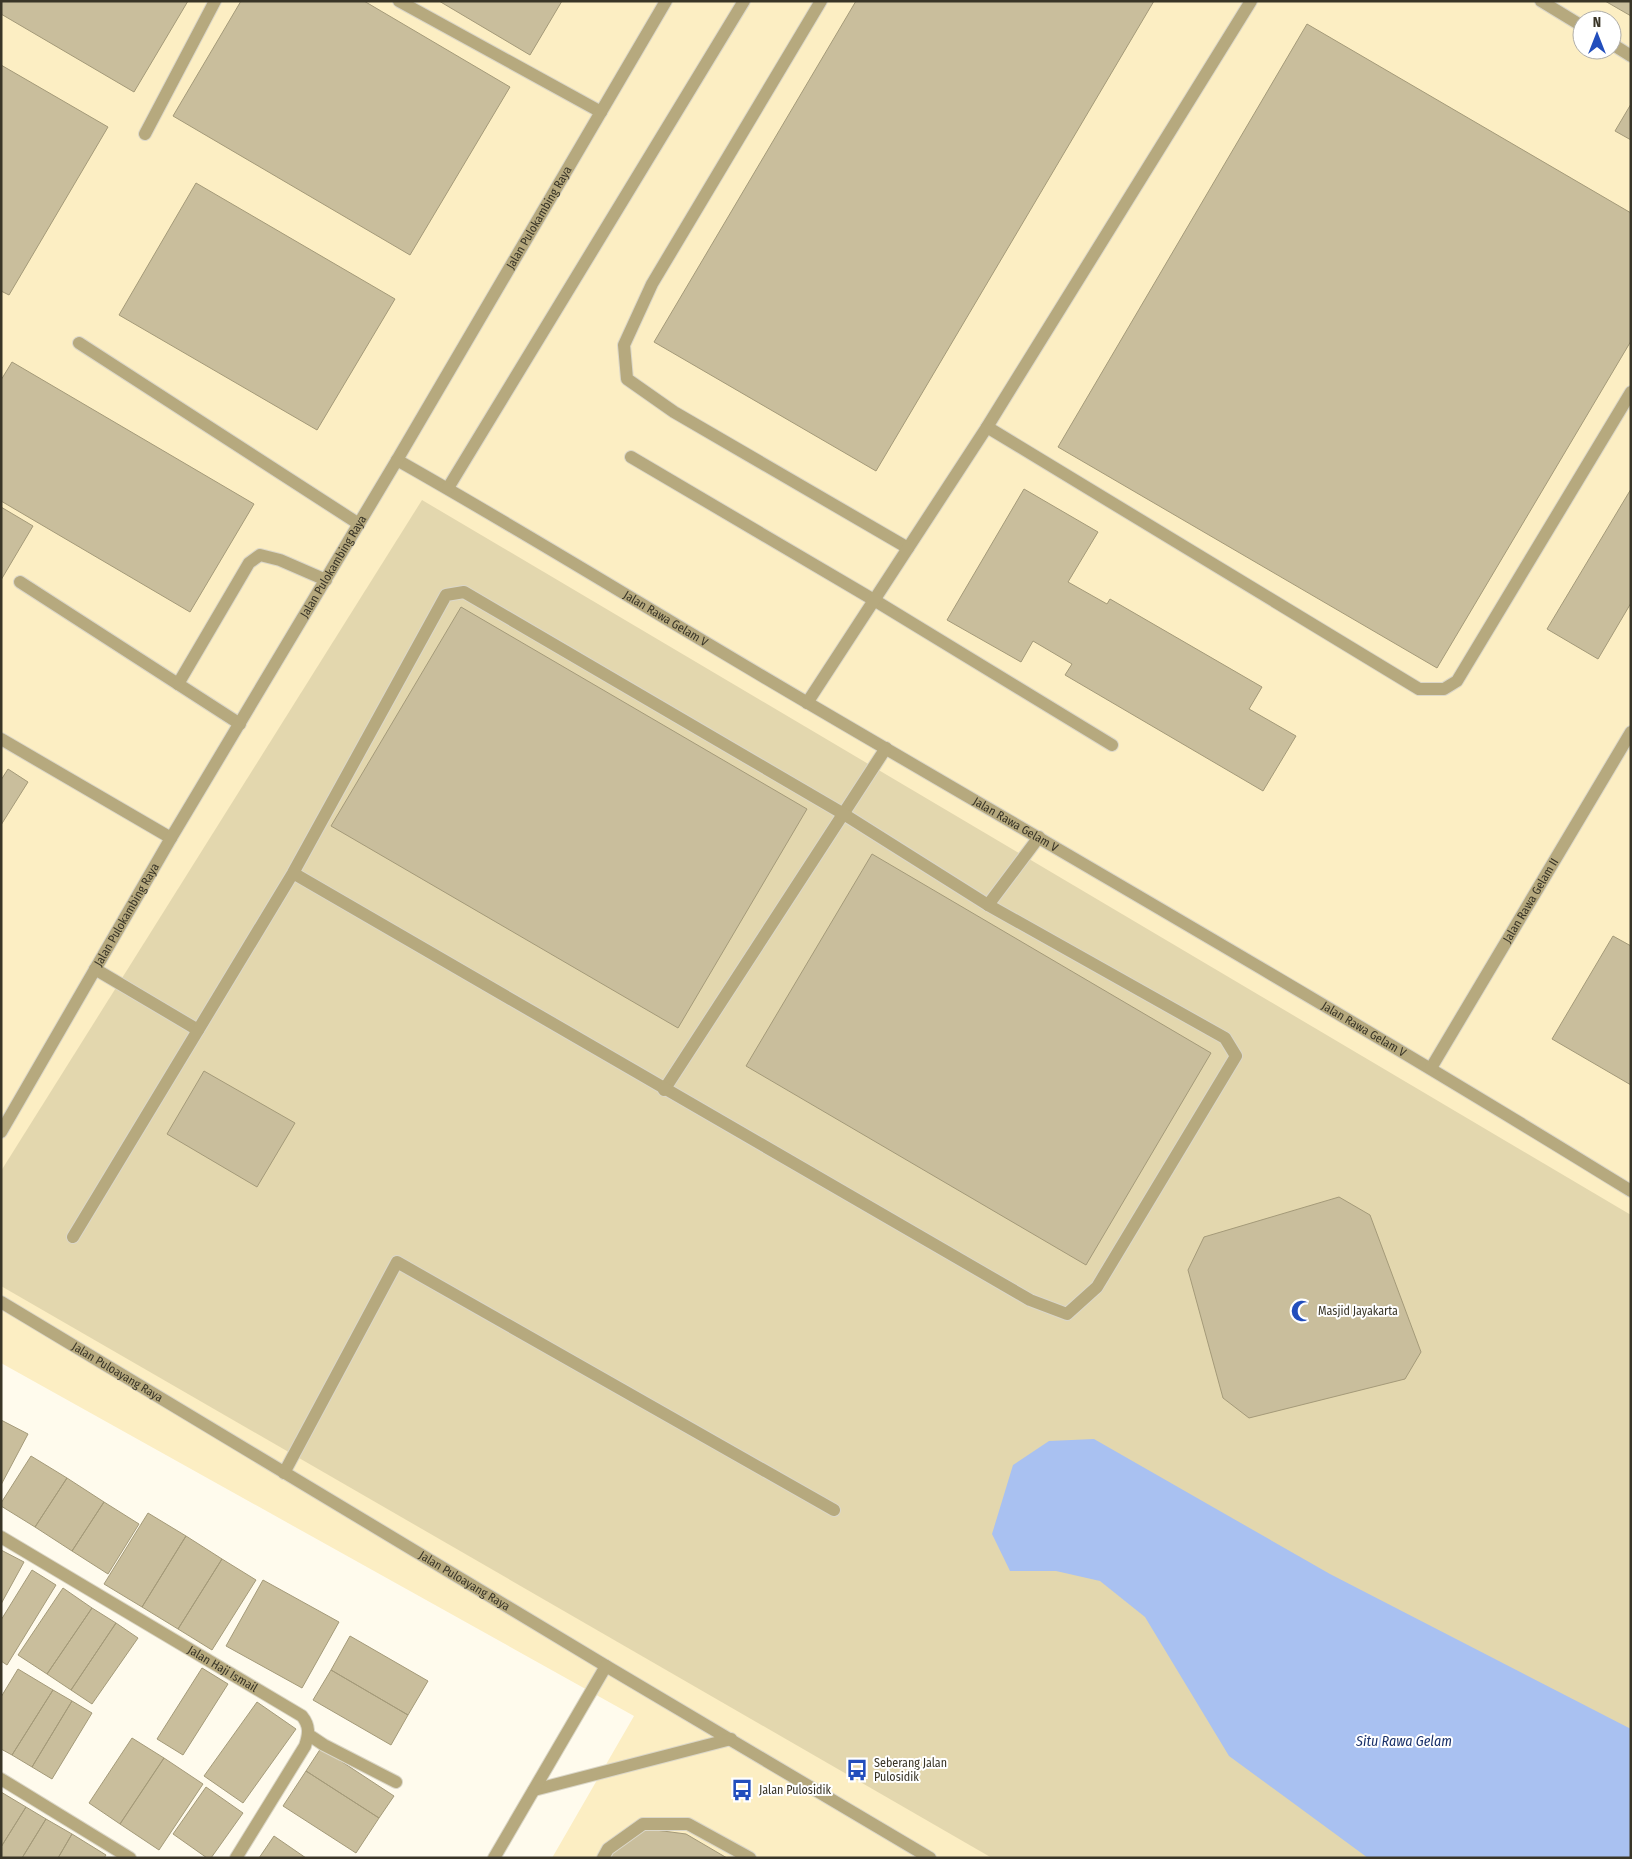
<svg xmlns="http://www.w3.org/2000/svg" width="1632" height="1859" font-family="'Fira Sans Condensed',sans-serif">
<rect width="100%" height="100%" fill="#fffbed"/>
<!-- built -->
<path fill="#fceec3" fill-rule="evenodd" d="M1 1H1631V1858H552L634 1716 1 1363ZM1582 20H1612V50H1582Z"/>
<!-- green -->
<path fill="#e3d7ae" d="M422 500 1631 1215V1858H992L1 1286V1171Z"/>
<!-- water -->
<path fill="#a9c1f1" d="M1094 1439 1330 1574 1631 1729V1858H1368L1229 1756 1145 1617 1100 1581 1056 1571H1010L992 1534 1013 1465 1049 1441Z"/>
<!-- building -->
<path fill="#c9be9c" stroke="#a49a79" d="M1 1H188L134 92 1 14Z
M241 1H364L510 87 410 255 173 116Z
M439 1H562L530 55Z
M856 1H1154L876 471 654 342Z
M1605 1H1631V16Z
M1307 24 1631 213V341L1437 668 1058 447Z
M1 65 108 127 9 295 1 291Z
M1631 104V140L1615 131Z
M196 183 395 299 317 430 119 315Z
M12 362 254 504 190 612 1 501V380Z
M1024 489 1098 532 1068 582 1107 604 1110 599 1262 687 1249 709 1296 736 1263 791 1065 675 1072 664 1033 641 1021 662 947 620Z
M1631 489V603L1598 659 1547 629Z
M1 507 33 526 1 580Z
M461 607 807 809 678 1028 331 826Z
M8 769 28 782 1 825V780Z
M872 854 1211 1053 1086 1265 746 1066Z
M1613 936 1631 946V1085L1552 1039Z
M204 1071 295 1123 257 1187 167 1134Z
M1339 1197 1370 1215 1421 1352 1405 1379 1249 1418 1223 1398 1188 1270 1204 1237Z
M1 1420 28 1434 1 1485Z
M31 1456 67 1478 35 1527 1 1506V1503Z
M67 1478 104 1502 72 1551 35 1527Z
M104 1502 139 1524 108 1574 72 1551Z
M148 1513 186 1536 142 1607 104 1584Z
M186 1536 222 1559 178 1629 142 1607Z
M1 1550 24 1562 1 1604Z
M222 1559 256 1580 212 1650 178 1629Z
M32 1570 56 1585 7 1665 1 1661V1620Z
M263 1580 339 1622 302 1688 226 1646Z
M63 1588 92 1608 47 1674 18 1655Z
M92 1608 116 1623 71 1690 47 1674Z
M116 1623 138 1638 92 1704 71 1690Z
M350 1636 428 1681 408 1715 331 1670Z
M202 1668 228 1684 183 1755 157 1739Z
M18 1669 53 1690 12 1755 1 1749V1697Z
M331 1670 408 1715 391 1745 313 1700Z
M53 1690 72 1701 32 1767 12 1755Z
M72 1701 92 1713 52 1779 32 1767Z
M257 1702 296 1729 243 1803 204 1776Z
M132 1738 164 1758 120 1824 89 1803Z
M321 1748 394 1796 379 1818 306 1771Z
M164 1758 203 1784 159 1850 120 1824Z
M306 1771 379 1818 356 1853 283 1806Z
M206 1787 243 1813 211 1858H207L173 1834Z
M1 1792 26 1807 1 1847Z
M26 1807 46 1819 22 1858H1V1847Z
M46 1819 72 1834 58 1858H22Z
M640 1828 686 1834 727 1858H610L614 1851Z
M72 1834 106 1855 104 1858H58Z
M274 1836 306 1858H259Z"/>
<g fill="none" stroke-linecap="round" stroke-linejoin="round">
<!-- minor casing -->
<g stroke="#dbd7c9" stroke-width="14">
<g id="minor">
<path d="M399 1 601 112"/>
<path d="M821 1 652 284 624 345 627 379 674 412 908 548"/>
<path d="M1541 1 1582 26"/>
<path d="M1612 44 1631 56"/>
<path d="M145 134 215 1"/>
<path d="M79 343 359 524"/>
<path d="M987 427 1419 689H1444L1457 681 1631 392"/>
<path d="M631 457 874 600 1112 745"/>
<path id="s1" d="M397 460C537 539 674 625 813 706 1086 866 1361 1024 1631 1191"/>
<path d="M448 488 744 1"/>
<path d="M20 582 240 724"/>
<path d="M178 684 249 563 260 555 280 560 326 580"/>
<path d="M807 703 987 427 1251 1"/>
<path d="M1 739 171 838"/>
<path d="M988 905 1039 837"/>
<path d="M95 969 198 1030"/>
<path id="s2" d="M1431 1068 1631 732"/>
<path d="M664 1090 886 748"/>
<path id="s3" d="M1 1132 171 838 397 460 666 1"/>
<path d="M73 1237 293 873 446 595 464 592 842 813 988 905 1225 1038 1236 1056 1097 1287 1067 1314 1030 1300 293 873"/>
<path id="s4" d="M1 1302 606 1666 930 1858"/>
<path d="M284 1473 397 1262 834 1510"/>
<path id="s5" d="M1 1537 302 1716C310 1726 309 1734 305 1746L236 1858"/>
<path d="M309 1735 324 1745 396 1782"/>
<path d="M1 1779 130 1858"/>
<path d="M534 1790 731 1739"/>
<path d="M494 1858 606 1666"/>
<path d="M603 1858 608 1849 643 1824H688L750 1858"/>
</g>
</g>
<!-- minor -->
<use href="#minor" stroke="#b6a97e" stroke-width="12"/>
</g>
<!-- icons -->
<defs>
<g id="mosque-bare" transform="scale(1.725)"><path d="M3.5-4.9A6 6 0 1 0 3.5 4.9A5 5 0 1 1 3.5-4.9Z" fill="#224ebc" stroke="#fff" stroke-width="2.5" paint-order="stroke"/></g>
<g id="bus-bare" transform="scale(1.725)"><path d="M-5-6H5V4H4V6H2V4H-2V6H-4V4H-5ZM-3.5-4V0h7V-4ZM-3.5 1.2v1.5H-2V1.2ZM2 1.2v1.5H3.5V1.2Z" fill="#224ebc" stroke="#fff" stroke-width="2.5" paint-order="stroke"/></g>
</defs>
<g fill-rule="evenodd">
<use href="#mosque-bare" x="1302" y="1311"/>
<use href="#bus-bare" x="857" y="1770"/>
<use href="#bus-bare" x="742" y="1790"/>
</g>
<g text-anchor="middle" stroke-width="4" stroke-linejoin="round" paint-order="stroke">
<!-- street labels -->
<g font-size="12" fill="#393527" stroke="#fff">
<text dy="4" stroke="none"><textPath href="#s3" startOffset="1061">Jalan Pulokambing Raya</textPath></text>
<text dy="4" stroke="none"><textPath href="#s3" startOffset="656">Jalan Pulokambing Raya</textPath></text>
<text dy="4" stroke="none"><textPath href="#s1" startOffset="312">Jalan Rawa Gelam V</textPath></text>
<text dy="4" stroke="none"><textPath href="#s1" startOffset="718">Jalan Rawa Gelam V</textPath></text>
<text dy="4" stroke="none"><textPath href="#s2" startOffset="195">Jalan Rawa Gelam II</textPath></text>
<text dy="4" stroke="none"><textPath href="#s3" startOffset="251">Jalan Pulokambing Raya</textPath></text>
<text dy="4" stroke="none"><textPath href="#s1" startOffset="1122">Jalan Rawa Gelam V</textPath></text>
<text dy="4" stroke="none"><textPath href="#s4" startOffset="136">Jalan Puloayang Raya</textPath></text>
<text dy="4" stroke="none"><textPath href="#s4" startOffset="541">Jalan Puloayang Raya</textPath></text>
<text dy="4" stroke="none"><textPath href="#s5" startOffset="258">Jalan Haji Ismail</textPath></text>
</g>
<!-- poi labels -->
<g font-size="12" fill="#393527" stroke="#fff" text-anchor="start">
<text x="1318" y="1315">Masjid Jayakarta</text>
<text x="874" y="1767">Seberang Jalan<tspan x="874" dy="14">Pulosidik</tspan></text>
<text x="759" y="1794">Jalan Pulosidik</text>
</g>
<!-- water labels -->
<g font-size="14" font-style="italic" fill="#19316a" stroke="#fff">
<text x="1404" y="1746">Situ Rawa Gelam</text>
</g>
</g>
<!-- border -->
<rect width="1632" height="1859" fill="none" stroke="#393527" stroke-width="5"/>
<!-- north arrow -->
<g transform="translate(1597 35)"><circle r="24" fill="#ffffff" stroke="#b0aea9"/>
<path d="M0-4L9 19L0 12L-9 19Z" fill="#224ebc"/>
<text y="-8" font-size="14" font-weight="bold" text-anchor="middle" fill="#393527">N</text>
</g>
</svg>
